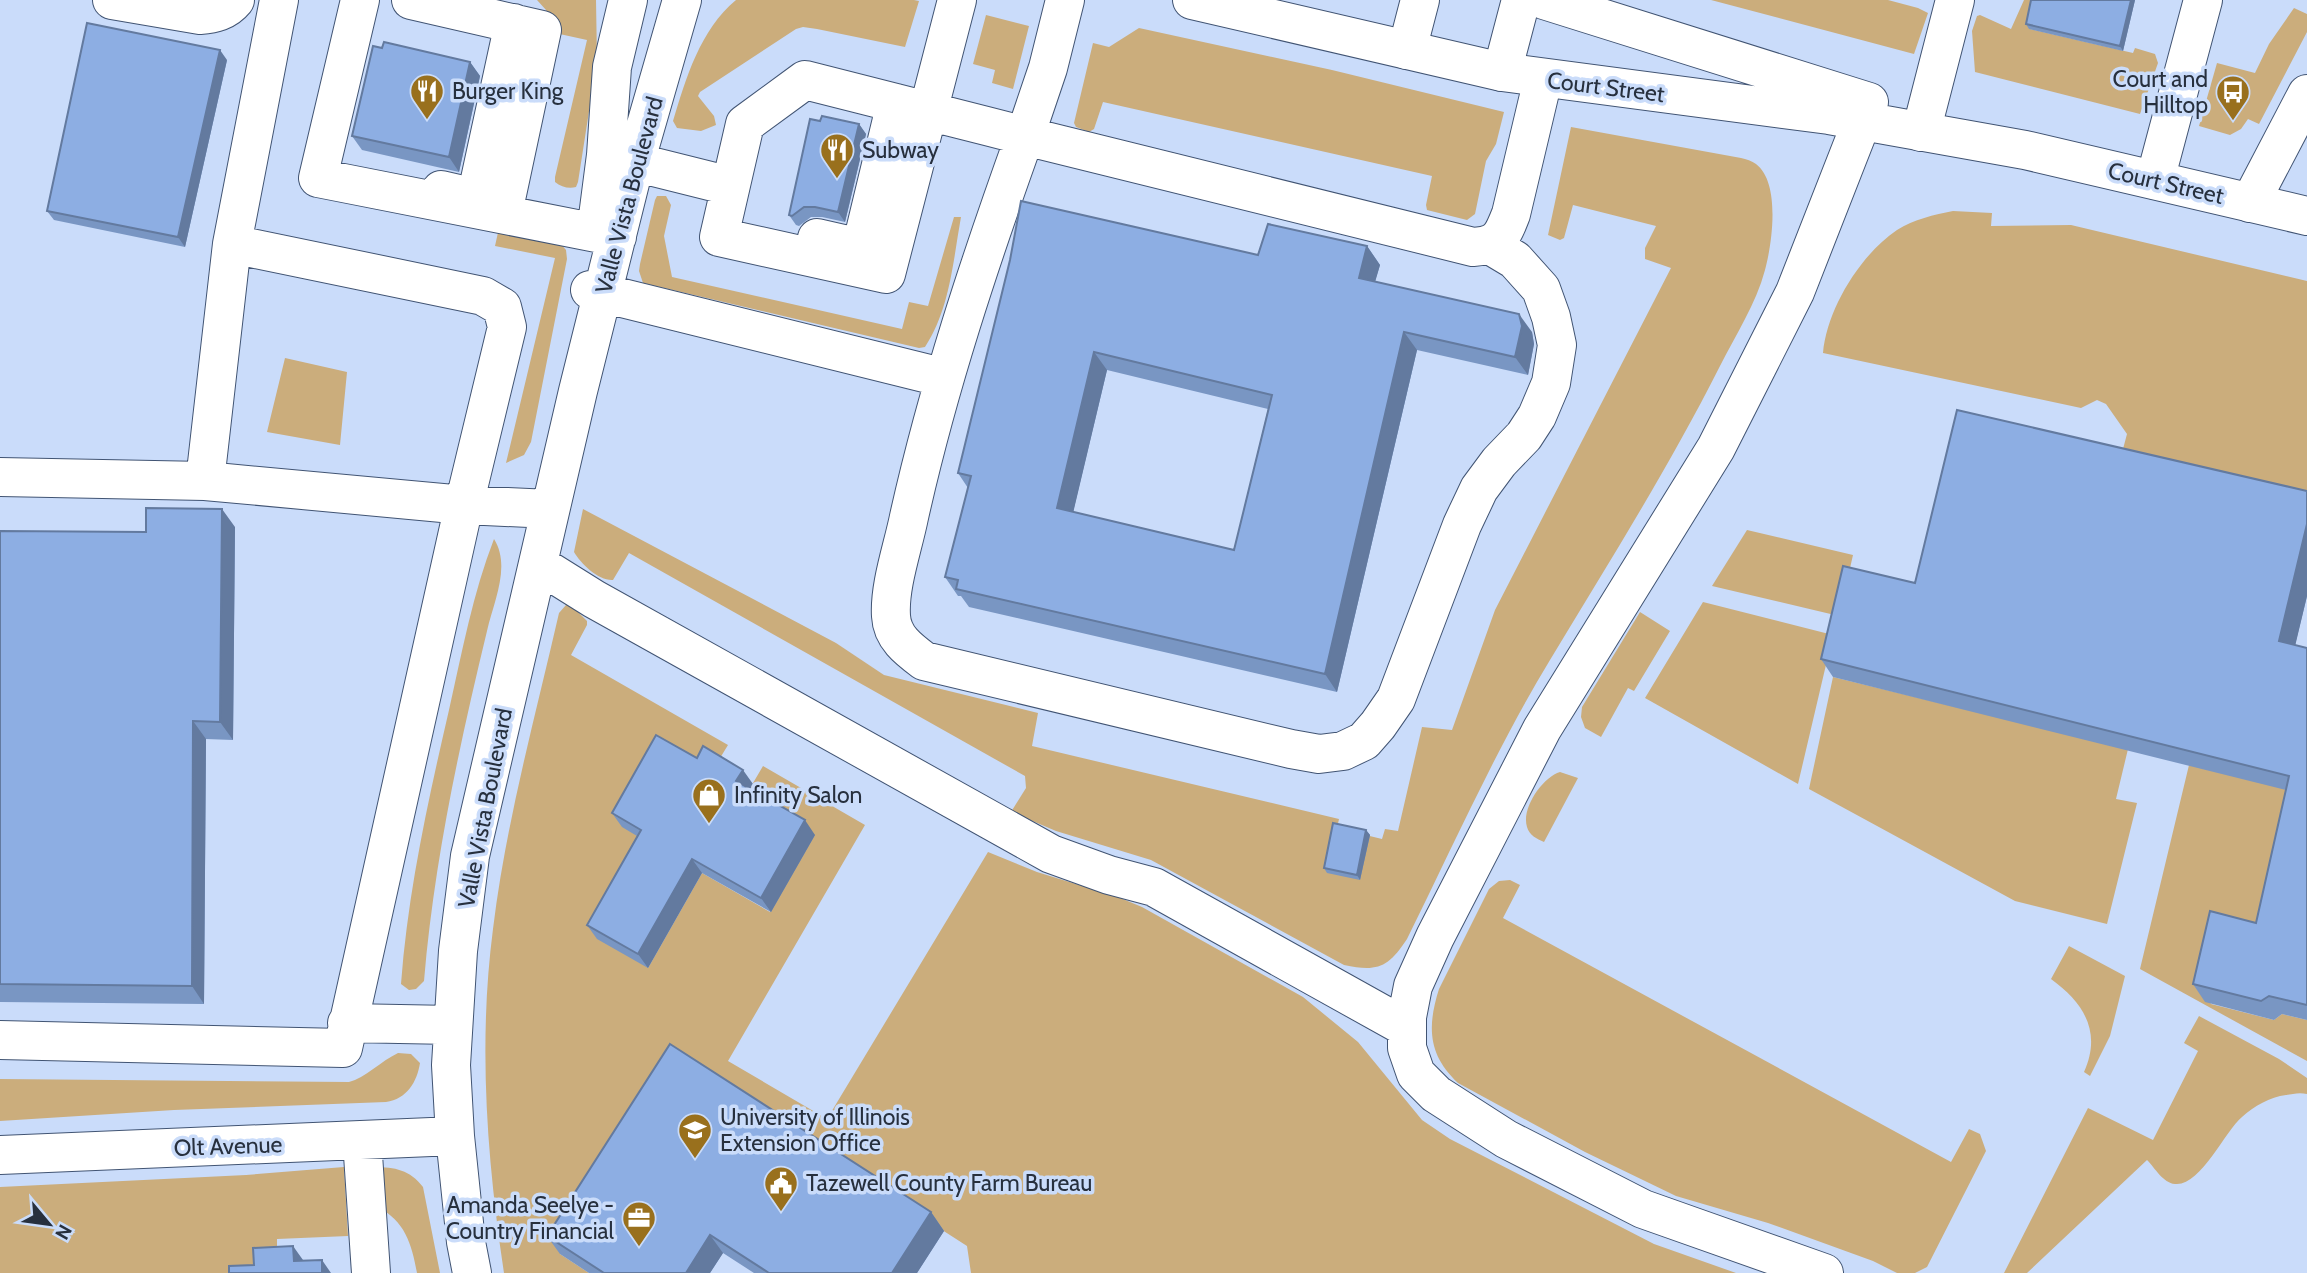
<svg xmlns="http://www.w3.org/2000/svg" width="2307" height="1273" font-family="Cabin,sans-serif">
<rect width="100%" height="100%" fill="#cadcfa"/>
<!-- green -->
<path fill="#cbad7c" d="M537 0H596L597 60 578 182 576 187C569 189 561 187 555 182V177L587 40 555 33 546 10Z
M736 0H914L919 1 905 47 817 29 803 27 796 29 700 92 698 96 714 116 716 125 701 131 677 128 673 121C686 78 700 30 736 0Z
M1711 0H1888L1918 8 1928 13 1914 54Z
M2024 0H2036L2030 29 2133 53 2135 48 2155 54 2158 63 2140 114 1975 72 1972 31 1977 16 1980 15 2011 29Z
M2294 8 2307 14V32L2259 124 2248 119 2241 129 2230 135 2199 126 2217 63 2255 73 2269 44Z
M986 15 1029 26 1013 89 992 83 995 70 973 64Z
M1139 28 1332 70 1504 112 1496 144 1486 161 1475 214 1467 220 1427 210 1426 205 1432 176 1103 102 1094 129 1089 132 1076 127 1074 123 1093 43 1109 47Z
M1571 127 1741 158C1746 159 1752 161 1756 164 1781 183 1772 244 1765 270 1756 304 1735 336 1720 366 1668 469 1609 562 1550 660 1496 749 1453 846 1407 939 1388 968 1377 972 1344 965L1151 860 1056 831 1011 812 1026 788 1025 776 629 553 613 580C599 581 581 564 574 552L583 509 836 643 884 675 1038 713 1032 746 1339 819 1337 828 1382 839 1385 829 1398 831 1422 727 1452 730 1495 610 1671 268 1645 259V248L1656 226 1573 205 1564 238 1560 240 1548 235Z
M657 196H666L671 205 664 236 672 277 902 329 909 302 928 306 954 217H961C953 261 950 309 925 347L919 348 643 283 639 271 640 264 655 200Z
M1953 211 1992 213 1991 226 2071 225 2307 281V506L2119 464 2127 434 2106 404 2097 400 2081 408 1823 353C1827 309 1860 255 1897 230 1914 219 1934 215 1953 211Z
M499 228 561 244 566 250 567 259 531 442 524 455 506 463 555 258 495 246Z
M285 358 347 372 340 445 267 432Z
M1747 530 1853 555 1839 616 1712 586Z
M494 539C511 566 494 601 487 631 459 747 434 862 424 981L416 989 409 990 401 984C408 891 428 801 449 710 462 652 473 593 494 539Z
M1703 602 1833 635 1798 784 1645 698Z
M566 605H571L587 621V625L571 655 728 745 717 763 651 844 648 968 702 873 770 912 746 795 763 766 865 825 728 1061 827 1119 988 852 1037 872 1118 897 1142 907 1303 997 1358 1042 1422 1120 1450 1139 1654 1244 1736 1273H971L967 1246 683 1063 560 1254 589 1273H504C487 1160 478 1044 493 929 506 822 535 718 559 613Z
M1640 612 1670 631 1634 691 1628 688 1601 737 1585 728 1581 717 1582 707Z
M1833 677 2128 749 2116 799 2137 803 2107 924 2015 901 1809 789Z
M2307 734 2268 941 2207 996 2211 1004 2274 1020 2282 1014 2307 1020V1061L2140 969 2189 765Z
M1560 772 1578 778 1544 842C1537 839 1529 835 1527 827 1521 808 1543 777 1560 772Z
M1510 880 1520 885 1503 918 1951 1162 1969 1129 1980 1134 1986 1151 1927 1267 1915 1273H1897L1873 1261 1768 1223 1676 1196 1585 1152 1458 1083C1428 1055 1427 1027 1439 989L1489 889 1499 881Z
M2069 946 2125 976 2110 1036 2090 1076 2084 1072C2102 1032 2084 1003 2051 979Z
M2199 1016 2279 1059 2307 1078V1094C2299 1092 2293 1094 2286 1095 2270 1097 2254 1106 2242 1117 2225 1131 2200 1187 2175 1184 2163 1183 2155 1168 2147 1160L2027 1273H2004L2088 1108 2153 1140 2198 1051 2184 1043Z
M398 1053 411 1054 420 1063C417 1082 407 1099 386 1102L174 1110 0 1121V1079L349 1082C365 1078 381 1061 398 1053Z
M344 1167 348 1236 277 1239V1261L264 1273H0V1187L246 1175Z
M374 1167C395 1167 410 1170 423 1187L440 1273H417C412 1245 405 1220 377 1207Z"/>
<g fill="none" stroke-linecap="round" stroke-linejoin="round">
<!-- minor casing -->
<g stroke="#415473" stroke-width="40">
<path id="minor" d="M112 0 200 15C214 14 226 11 235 0
M360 0 318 178 617 237
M411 0 542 30 503 213
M957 0 886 274 719 237 745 124 805 80C879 99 952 117 1025 136 980 261 938 387 909 517 903 547 889 586 891 616 892 637 908 649 924 661L1291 749 1319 754 1343 751 1364 741 1378 725 1396 699 1462 525 1479 489 1499 462 1524 436 1537 416 1551 383 1557 345 1551 317 1541 289 1515 260 1490 245
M1065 0 1048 68 1025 136 1473 247C1499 245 1502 237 1511 214L1543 79
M1407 50 1420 0
M1502 72 1521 0
M1921 132 1955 0
M610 156 730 186
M2155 180 2203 0
M441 190 476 198 514 23
M2250 203 2307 94
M596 232 606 155 612 67 628 0
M817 238 861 248 896 103
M590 290 945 378
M0 477 205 481 464 505 550 509
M205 481 232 244 279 0
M538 564 594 599 1051 854 1109 875 1154 887 1407 1028
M347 1023 452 1025
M0 1040 343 1048 464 505 507 327 502 307 483 296 232 244
M362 1140 371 1273
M0 1155 455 1136
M472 1273 466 1242 455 1136 451 1065 458 951 470 856 578 391 635 163 682 0
M1824 1273 1643 1209 1506 1139 1436 1094 1416 1074 1407 1048V1017L1413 986 1435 937 1542 729 1716 448 1795 292 1862 121"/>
</g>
<!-- major casing -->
<g stroke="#415473" stroke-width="40">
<path id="major" d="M1192 0 1502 72 1829 115 2025 150 2307 216
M1544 0 1869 102"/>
</g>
<!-- minor -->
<use href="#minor" stroke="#fff" stroke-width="38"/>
<!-- major -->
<use href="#major" stroke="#fff" stroke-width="38"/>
</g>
<!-- wall -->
<path fill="#7996c3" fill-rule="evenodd" d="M2135 0 2123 51 2029 29 2026 24Z
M382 48 470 62 480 76 459 172 362 150 352 136Z
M227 60 185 247 54 220 47 211Z
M820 121 859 124 866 134 845 222 822 217H811L799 226 796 225 789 215Z
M1367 246 1380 265 1375 281 1532 332 1534 344 1528 375 1417 350 1337 692 969 607 961 596H958L945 577 968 488 958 473 1010 260 1258 255ZM1107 370 1268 409 1234 550 1073 512Z
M2307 491V596L2295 645 2307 648V1020L2282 1014 2274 1020 2205 1002 2193 984 2256 923 2286 790 1833 677 1821 659 1915 583Z
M235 527 233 740 206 739 204 1004 0 1002V531L146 532Z
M697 758 753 784 750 789 815 835 771 912 702 873 648 968 597 939 587 925 637 836 622 827 612 813Z
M1366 830 1370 835 1360 880 1327 873 1324 868Z
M931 1212 944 1231 917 1273H754L723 1253 710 1273H589L560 1254 547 1236Z"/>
<!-- shaded-wall -->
<path fill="#637a9f" d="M2131 0H2135L2123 51 2120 46Z
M220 50 227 60 185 247 178 237Z
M470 62 480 76 459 172 449 157Z
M859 124 866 134 845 222 838 212Z
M1367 246 1380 265 1371 296 1359 278Z
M1519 314 1532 332 1534 344 1528 375 1515 357Z
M1404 332 1417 350 1337 692 1325 674Z
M1094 352 1107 370 1070 526 1057 508Z
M222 509 235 527 233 740 220 722Z
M2307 524V596L2292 659 2279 641Z
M193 721 206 739 204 1004 192 986Z
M743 770 753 784 746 795 736 781Z
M805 820 815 835 771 912 761 898Z
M1366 830 1370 835 1360 880 1357 875Z
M692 859 702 873 648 968 638 954Z
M931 1212 944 1231 917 1273H892Z
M710 1235 723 1253 710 1273H686Z
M293 1246 303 1260 294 1261Z
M322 1260 331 1273H322Z"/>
<!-- building -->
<path fill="#8daee3" stroke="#637a9f" stroke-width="2" fill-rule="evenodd" d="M2031 0H2131L2120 46 2026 24Z
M87 23 220 50 178 237 47 211Z
M384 42 470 62 449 157 352 136 373 46 382 48Z
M822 116 859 124 838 212 815 207H804L792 216 789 215 810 119 820 121Z
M1021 201 1258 255 1268 224 1367 246 1359 278 1519 314 1522 326 1515 357 1404 332 1325 674 956 589 958 580 945 577 971 476 958 473 1010 260ZM1094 352 1272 395 1234 550 1057 508Z
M1957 410 2307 491V524L2279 641 2307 648V1005L2269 996 2261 1001 2193 984 2210 911 2256 923 2289 776 1821 659 1843 566 1915 583Z
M146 508 222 509 220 722 193 721 192 986 0 984V531L146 532Z
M656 735 697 758 703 746 743 770 736 781 805 820 761 898 692 859 638 954 587 925 641 830 612 813Z
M1333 823 1366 830 1357 875 1324 868Z
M670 1044 931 1212 892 1273H769L710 1235 686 1273H604L547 1236Z
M293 1246 294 1261 322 1260V1273H229V1266L254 1265 253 1248Z"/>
<!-- icons -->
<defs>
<g id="restaurant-pin" transform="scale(1.75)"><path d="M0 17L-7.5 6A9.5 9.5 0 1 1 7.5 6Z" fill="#99701d" stroke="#cadcfa"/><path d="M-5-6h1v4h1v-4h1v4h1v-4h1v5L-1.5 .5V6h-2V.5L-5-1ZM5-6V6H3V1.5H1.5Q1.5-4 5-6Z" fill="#fff"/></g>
<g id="bus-pin" transform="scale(1.75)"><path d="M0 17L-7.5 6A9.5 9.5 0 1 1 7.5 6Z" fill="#99701d" stroke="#cadcfa"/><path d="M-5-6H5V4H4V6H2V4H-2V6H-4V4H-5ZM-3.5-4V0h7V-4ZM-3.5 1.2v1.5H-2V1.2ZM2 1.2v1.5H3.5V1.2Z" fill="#fff"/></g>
<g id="shop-pin" transform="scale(1.75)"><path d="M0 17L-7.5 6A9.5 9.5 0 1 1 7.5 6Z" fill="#99701d" stroke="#cadcfa"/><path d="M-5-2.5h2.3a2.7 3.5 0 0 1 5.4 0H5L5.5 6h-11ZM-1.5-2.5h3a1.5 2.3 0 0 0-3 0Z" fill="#fff"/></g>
<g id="university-pin" transform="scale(1.75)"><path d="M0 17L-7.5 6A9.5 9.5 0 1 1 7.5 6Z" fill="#99701d" stroke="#cadcfa"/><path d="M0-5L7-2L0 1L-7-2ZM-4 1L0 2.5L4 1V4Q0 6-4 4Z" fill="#fff"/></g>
<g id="civic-pin" transform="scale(1.75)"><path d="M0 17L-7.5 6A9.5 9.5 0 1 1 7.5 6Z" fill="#99701d" stroke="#cadcfa"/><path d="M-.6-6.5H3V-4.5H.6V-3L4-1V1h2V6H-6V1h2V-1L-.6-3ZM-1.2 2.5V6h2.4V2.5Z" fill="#fff"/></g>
<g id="office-pin" transform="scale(1.75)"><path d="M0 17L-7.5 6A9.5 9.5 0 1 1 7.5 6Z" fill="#99701d" stroke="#cadcfa"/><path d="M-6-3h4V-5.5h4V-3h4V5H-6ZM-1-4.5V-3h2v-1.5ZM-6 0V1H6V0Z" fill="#fff"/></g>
</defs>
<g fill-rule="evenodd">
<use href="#restaurant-pin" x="427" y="91"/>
<use href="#bus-pin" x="2233" y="92"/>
<use href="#restaurant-pin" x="837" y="150"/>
<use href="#shop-pin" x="709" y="795"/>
<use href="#university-pin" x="695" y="1130"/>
<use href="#civic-pin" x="781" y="1183"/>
<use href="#office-pin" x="639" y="1218"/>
</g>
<g text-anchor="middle" stroke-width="7" stroke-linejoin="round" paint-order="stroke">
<!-- poi labels -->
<g font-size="23" fill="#27303e" stroke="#cadcfa" text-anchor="start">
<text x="2208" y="87" text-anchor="end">Court and<tspan x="2208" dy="26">Hilltop</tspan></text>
<text x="452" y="99">Burger King</text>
<text x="862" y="158">Subway</text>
<text x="734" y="803">Infinity Salon</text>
<text x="720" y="1125">University of Illinois<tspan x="720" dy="26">Extension Office</tspan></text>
<text x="806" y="1191">Tazewell County Farm Bureau</text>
<text x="614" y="1213" text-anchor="end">Amanda Seelye -<tspan x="614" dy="26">Country Financial</tspan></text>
</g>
<!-- street labels -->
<g font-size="23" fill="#27303e" stroke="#cadcfa">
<text transform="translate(1606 87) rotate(7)" y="8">Court Street</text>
<text transform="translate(2166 183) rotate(13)" y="8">Court Street</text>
<text transform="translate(629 195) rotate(-75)" y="8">Valle Vista Boulevard</text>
<text transform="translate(485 808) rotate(-79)" y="8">Valle Vista Boulevard</text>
<text transform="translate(228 1146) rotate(-2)" y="8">Olt Avenue</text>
</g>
</g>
<!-- north arrow -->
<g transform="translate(49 1224) rotate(119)" stroke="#cadcfa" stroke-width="5" paint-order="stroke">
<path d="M0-5L12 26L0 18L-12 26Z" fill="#27303e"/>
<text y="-10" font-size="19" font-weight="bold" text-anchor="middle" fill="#27303e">N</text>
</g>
</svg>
